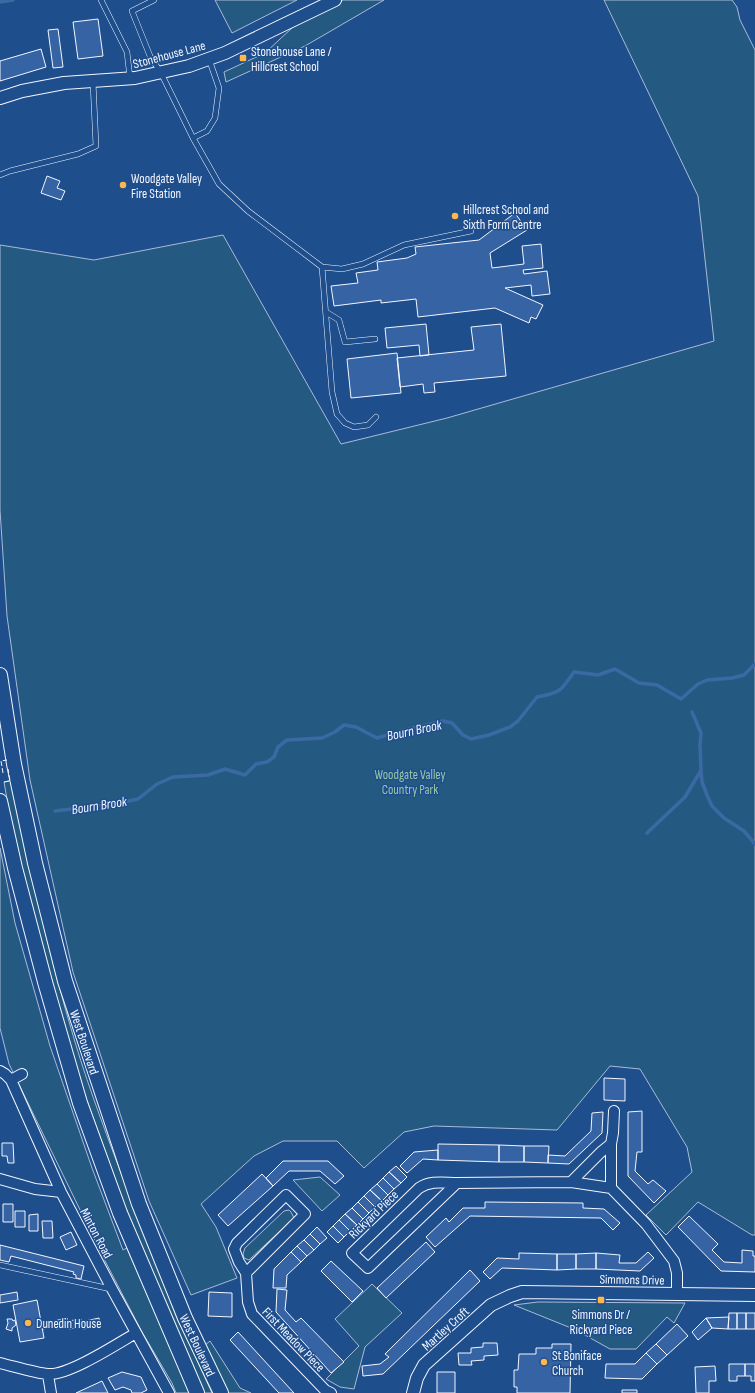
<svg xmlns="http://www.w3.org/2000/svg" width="755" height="1393" font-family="'Sofia Sans Condensed',sans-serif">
<rect width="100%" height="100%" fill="#1f4e8c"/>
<!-- green -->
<path fill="#245a82" stroke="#a8bbd7" d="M215 0H297L232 33Z
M343 0H384L305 46 226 82 224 72 265 53 293 27Z
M604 0H732L737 7 740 20 755 50V1235H752L698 1202 666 1235 646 1215 692 1172 687 1147 640 1069 610 1066 557 1130 434 1126 404 1132 364 1168 337 1141H283L254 1156 201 1204 216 1227 237 1278 191 1295 149 1201 73 972 30 780 7 616 0 510V245L94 260 223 235 341 444 447 418 714 341 698 196Z
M12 780C30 868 49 956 75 1042 90 1092 109 1141 127 1189 153 1258 181 1326 212 1393H204L146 1264 84 1092 38 939 12 827 4 782Z
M0 848 15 923 50 1046 92 1168 123 1250 127 1248 190 1393H176L172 1383 142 1332 103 1257 9 1064 0 1028Z
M320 1177 340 1195 322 1211 293 1180Z
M289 1210 291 1212 294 1218 249 1260 244 1258 243 1254 245 1248 284 1211Z
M372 1284 402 1313 365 1347 354 1389 340 1387 326 1379 359 1346 335 1319Z
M538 1302 685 1303 674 1323 667 1317 636 1349H610L576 1330 514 1305Z
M210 1341 240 1388 251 1393H228L204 1346Z"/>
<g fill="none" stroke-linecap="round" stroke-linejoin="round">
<!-- stream -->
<path stroke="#3b69a3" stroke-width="3.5" d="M0 2 13 0
M692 712 701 733 700 745 701 771 702 782 707 795 712 806 724 818 744 831 755 844
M55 811 119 803 138 799 157 784 173 777 208 775 225 769 245 775 256 764 267 762 274 757 278 747 287 740 322 738 335 732 344 725 356 727 377 738 409 729 443 721 452 723 463 735 471 739 489 735 510 727 518 721 537 697C560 693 561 691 574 672L598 675 615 669 639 683 657 685 681 699 698 684 707 680 732 678 744 675 755 664
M647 833 685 797 700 772"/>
</g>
<!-- building -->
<path fill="#3563a3" stroke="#f2f6ff" d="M98 19 103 56 78 59 73 22Z
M58 29 63 67 53 68 48 30Z
M41 49 46 67 0 81V61Z
M47 176 60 181 57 188 65 191 61 200 41 193Z
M515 213 527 230 490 253 492 268 524 264 522 246 541 244 543 268 523 270 524 274 547 271 550 294 532 296 531 285 505 288 543 305 536 319 531 317 529 323 495 308 418 317 416 299 381 303V300L334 306 331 286 358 283 356 273 378 270 377 262 407 258 416 254 415 247 479 240Z
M426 324 429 355 420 356 419 345 387 348 385 328Z
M501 324 506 376 434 383 435 392 424 393 423 384 400 387 397 358 474 350 471 327Z
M397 353 401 393 351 398 347 359Z
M604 1078 625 1079V1101L604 1100Z
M642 1111V1152H637L635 1171 648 1184 653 1180 666 1191 654 1203 628 1176V1112Z
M603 1112 602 1133 569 1164 548 1163V1155L565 1156 591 1131 592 1113Z
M2 1143H13L14 1163H8L7 1156H2Z
M438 1144 499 1145V1162L438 1160Z
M499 1145 524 1146V1162H499Z
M524 1146H549L548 1163 524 1162Z
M438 1150V1160L423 1159 407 1173 400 1166 414 1152Z
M283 1161H328L344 1176 335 1184 320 1171H289L273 1186 266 1178Z
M396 1166 407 1177 401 1183 389 1172Z
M389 1172 401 1183 394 1189 383 1178Z
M262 1174 273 1186 228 1226 218 1215Z
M383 1178 394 1189 388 1195 377 1184Z
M377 1184 388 1195 382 1201 370 1190Z
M370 1190 382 1201 375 1207 364 1196Z
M364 1196 375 1207 369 1213 358 1202Z
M358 1202 369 1213 363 1219 352 1208Z
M485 1202 583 1203V1208L604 1209 620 1223 613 1230 601 1218 470 1216 435 1247 426 1237 446 1218 449 1222 463 1208H485Z
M3 1204H13V1222H3Z
M352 1208 363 1219 357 1225 345 1214Z
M15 1211H25V1227H15Z
M38 1214V1231H29V1215Z
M345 1214 357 1225 350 1231 339 1220Z
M689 1216 718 1244 712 1250 724 1262 742 1263V1250L753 1251V1256H755V1272L721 1271 678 1227Z
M339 1220 350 1231 344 1237 333 1226Z
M42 1221H52L53 1238H43Z
M333 1226 344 1237 338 1243 327 1232Z
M317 1227 327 1238 320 1244 310 1234Z
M71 1232 77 1245 66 1250 60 1237Z
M310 1234 320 1244 314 1250 304 1240Z
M304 1240 314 1250 307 1256 297 1246Z
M426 1242 435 1252 386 1298 377 1288Z
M0 1245 84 1266 81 1279 76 1278V1275L73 1274 74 1272 11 1256 9 1262 0 1260Z
M297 1246 307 1256 301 1262 291 1252Z
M291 1252 301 1262 287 1275 286 1288H273L274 1269Z
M648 1252 654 1258 640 1271 596 1269V1253L620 1255 619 1263H636Z
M519 1253 557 1254V1270L502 1268 490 1279 483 1272 497 1258 519 1259Z
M596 1253V1269H576V1254Z
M557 1254H576V1269L557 1270Z
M331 1261 363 1291 352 1302 321 1271Z
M470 1270 480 1281 383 1374 363 1376 362 1366 380 1364 389 1357 385 1354Z
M277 1289 287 1290 285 1310 296 1322 301 1318 344 1362 331 1373 276 1312Z
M17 1292 18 1300 0 1303V1295Z
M209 1292 232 1293V1317L208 1316Z
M37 1300 44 1338 20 1342 13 1305Z
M729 1313H737V1329H728Z
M737 1313H746V1329H737Z
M746 1313H755V1329H746Z
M729 1317 728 1329 712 1328 706 1318Z
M67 1318 68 1321 81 1319V1322L99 1318 100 1326 83 1329 82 1327 69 1329 68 1327 56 1329V1327L42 1329V1326L54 1323V1321Z
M706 1318 712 1328 698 1340 692 1332Z
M7 1319H12L13 1321 15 1320 16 1325 12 1328V1331L6 1329 8 1323Z
M677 1324 688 1336 667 1355 656 1344Z
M238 1332 294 1393H279L230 1340Z
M483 1343H497L498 1355 484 1356V1360L471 1361 472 1365H459L458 1353H471V1348L483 1347Z
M552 1344H571L570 1393H517V1387H514V1370H518L519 1354H536V1348H552Z
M656 1344 667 1355 657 1364 646 1353Z
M646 1353 657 1364 642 1379 605 1378 606 1364H635Z
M729 1364H745V1376H737V1381H729Z
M745 1364H755V1381H751V1376H745Z
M715 1366 716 1381H709V1393H696L695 1367Z
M122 1372 141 1377 147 1390 141 1393H132L131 1390 123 1387 115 1390 108 1378Z
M437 1372H455V1393H437Z
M102 1381 108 1393H76Z
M622 1390H637V1393H622Z"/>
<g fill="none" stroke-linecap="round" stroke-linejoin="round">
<!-- service casing -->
<g stroke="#f2f6ff" stroke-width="6">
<path id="service" d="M101 0 127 52 130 78
M154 0 132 11 150 56 161 73 193 138
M209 59 219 88 215 118 207 131 193 138 219 184 248 211 322 267 342 269 363 264 404 245 471 231
M0 175 10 171 78 154 96 146 93 82
M322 267 332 392 337 414 345 423 354 427 368 425 376 417
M326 312 339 320 345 342 375 339
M0 1265 111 1289"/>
</g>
<!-- minor casing -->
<g stroke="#f2f6ff" stroke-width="12">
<path id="minor" d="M0 1071 5 1074 11 1080 61 1192 112 1289 169 1393
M11 1080 22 1074
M611 1144 613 1133 614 1111
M0 1179 35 1189 61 1192
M571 1182 601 1152 611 1144V1188
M457 1183C444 1183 431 1180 419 1188L352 1253 368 1268 457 1183 571 1182 611 1188 646 1224 674 1261 677 1273V1294
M246 1273 305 1214 286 1195 237 1243 234 1249 239 1262 246 1273 248 1302 252 1314 325 1390 331 1393
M0 1363C13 1366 35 1373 48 1374 68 1376 117 1344 136 1333
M48 1375 51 1393"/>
</g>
<!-- tertiary casing -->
<g stroke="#f2f6ff" stroke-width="14">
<path id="tertiary" d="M0 98 22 91 64 83 135 78 189 66 225 53 335 0
M413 1393 417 1378 424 1365 491 1305 510 1296 522 1292 755 1295"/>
</g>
<!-- secondary casing -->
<g stroke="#f2f6ff" stroke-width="16">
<path id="secondary" d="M0 675 14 764 35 863 65 981 139 1204 185 1318 221 1393
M0 801 15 868 45 982 80 1103 120 1213 197 1393"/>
</g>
<!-- service -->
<use href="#service" stroke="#1f4e8c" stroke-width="5"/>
<!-- minor -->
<use href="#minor" stroke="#1f4e8c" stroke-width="10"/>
<!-- tertiary -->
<use href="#tertiary" stroke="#1f4e8c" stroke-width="12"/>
<!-- secondary -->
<use href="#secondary" stroke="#1f4e8c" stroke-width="14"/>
<!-- fence -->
<path stroke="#f2f6ff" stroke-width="1" stroke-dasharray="5 2" stroke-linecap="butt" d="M3 773 1 761 7 760
M4 782 10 781 8 769"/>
</g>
<!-- markers -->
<g fill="#ffb74d" stroke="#1f4e8c" stroke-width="1.5">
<rect x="239" y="54" width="8" height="8" rx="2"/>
<circle cx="123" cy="185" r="4"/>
<circle cx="455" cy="216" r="4"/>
<rect x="597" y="1296" width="8" height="8" rx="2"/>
<circle cx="28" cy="1323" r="4"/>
<circle cx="544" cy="1362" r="4"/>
</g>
<g text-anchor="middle" stroke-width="3" stroke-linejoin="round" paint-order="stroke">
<!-- poi labels -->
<g font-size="13" fill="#f2f6ff" stroke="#1f4e8c" text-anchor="start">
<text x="251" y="56">Stonehouse Lane /<tspan x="251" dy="15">Hillcrest School</tspan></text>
<text x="131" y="183">Woodgate Valley<tspan x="131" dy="15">Fire Station</tspan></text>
<text x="463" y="214">Hillcrest School and<tspan x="463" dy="15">Sixth Form Centre</tspan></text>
<text x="601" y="1319" text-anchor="middle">Simmons Dr /<tspan x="601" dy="15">Rickyard Piece</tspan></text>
<text x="36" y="1328">Dunedin House</text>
<text x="552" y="1360">St Boniface<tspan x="552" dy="15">Church</tspan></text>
</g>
<!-- street labels -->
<g font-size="13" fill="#f2f6ff" stroke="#1f4e8c">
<text transform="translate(169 54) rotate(-15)" y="5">Stonehouse Lane</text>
<text transform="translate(85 1042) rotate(72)" y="5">West Boulevard</text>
<text transform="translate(373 1214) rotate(-44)" y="5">Rickyard Piece</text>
<text transform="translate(97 1233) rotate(62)" y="5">Minton Road</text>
<text transform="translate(632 1279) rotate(1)" y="5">Simmons Drive</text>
<text transform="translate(445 1328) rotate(-42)" y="5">Martley Croft</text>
<text transform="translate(294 1339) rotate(46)" y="5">First Meadow Piece</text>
<text transform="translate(198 1345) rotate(65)" y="5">West Boulevard</text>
</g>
<!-- park labels -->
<g font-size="13" fill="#97c8a6" stroke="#1f4e8c">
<text x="410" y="779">Woodgate Valley<tspan x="410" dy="15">Country Park</tspan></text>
</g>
<!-- water labels -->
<g font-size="14" font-style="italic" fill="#f2f6ff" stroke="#1f4e8c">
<text transform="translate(414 730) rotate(-12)" y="5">Bourn Brook</text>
<text transform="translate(99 805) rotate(-9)" y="5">Bourn Brook</text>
</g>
</g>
</svg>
